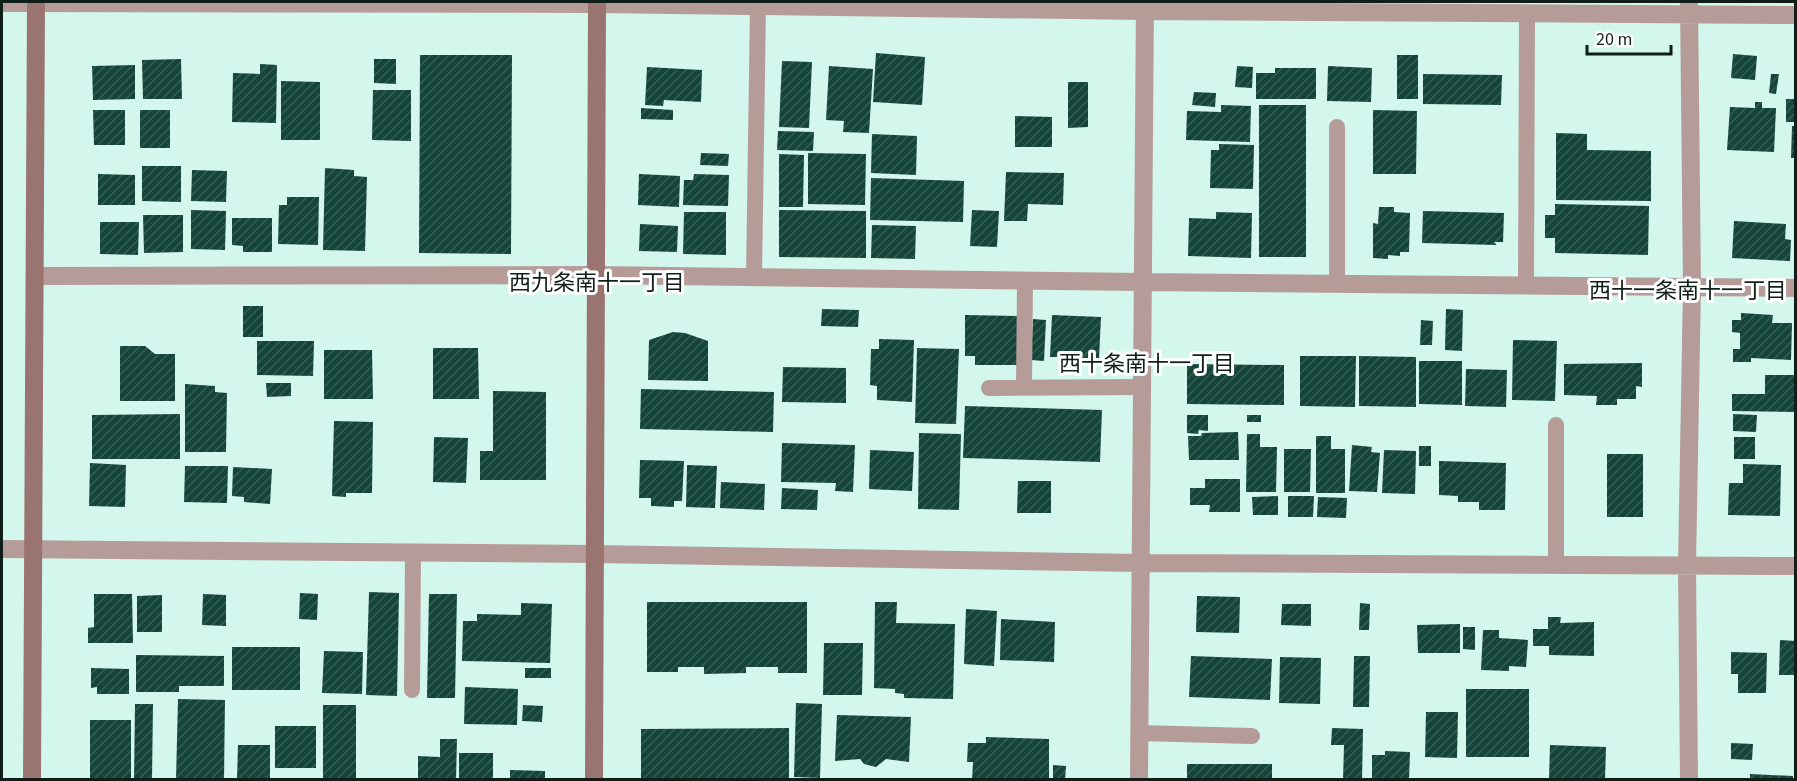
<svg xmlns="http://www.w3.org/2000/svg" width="1797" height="781" font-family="'Source Sans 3','Noto Sans JP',sans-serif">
<defs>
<pattern id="building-hatch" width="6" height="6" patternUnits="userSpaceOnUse" patternTransform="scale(1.5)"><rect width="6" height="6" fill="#15453a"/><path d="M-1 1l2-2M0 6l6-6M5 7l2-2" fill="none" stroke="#355d54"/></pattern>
</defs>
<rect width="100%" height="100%" fill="#d3f7ec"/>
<!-- building -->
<path fill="url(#building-hatch)" d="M876 53 925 57 922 105 873 102Z
M1733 54 1757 56 1755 80 1731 78Z
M420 55H512L511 254 419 253Z
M1397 55H1418V99H1397Z
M181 59 182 99H143L142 60Z
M374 59H396V84L374 83Z
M782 61 812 62 809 128 779 127Z
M260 64 277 65 276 123 232 122 233 73 260 74Z
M135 65V99L93 100 92 66Z
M829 66 873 69 869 133 843 132 844 121 826 120Z
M1237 66 1253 67 1252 88 1235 87Z
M1328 66 1372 68 1371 102 1327 101Z
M647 67 702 70 701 102 664 100 663 106 645 105Z
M1275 68H1316V99H1256V73H1275Z
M1423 74 1502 75 1501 105 1423 104Z
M1771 74H1779L1776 94 1769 93Z
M281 81 320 82V140H281Z
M1068 82H1088V127L1068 128Z
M373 90H411V141L372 140Z
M1194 92 1216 93 1215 107 1192 105Z
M1786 99H1796V122H1786Z
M1755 102H1762V108H1776L1774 152 1727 150 1730 107 1755 108Z
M1221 105 1251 106 1250 142 1186 140 1187 111 1221 112Z
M1259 105H1306V257H1259Z
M641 108 673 110V120L641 119Z
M93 110H125V145H94Z
M140 110H170V148H140Z
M1373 110 1417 111 1416 174H1373Z
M1015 116 1052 117V147H1015Z
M1792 126H1796V158H1791Z
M778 131 814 132 813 151 777 150Z
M1556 133 1587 134V150L1651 151V201L1556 200Z
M872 134 917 136 916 175 871 173Z
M1219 144 1254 145 1253 189 1210 188 1211 150H1219Z
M701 153 729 154 728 166 700 165Z
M808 153 866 154 865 205 808 204Z
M779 154 804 155 803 207H779Z
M142 166H181V202L142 201Z
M325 168 354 170V176L367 177 365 251 323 250Z
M192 170 227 171 226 202 191 201Z
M1006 172 1064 173 1063 205 1028 204 1027 221H1004Z
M98 174 135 175V205H98Z
M639 174 680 176 679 207 638 205Z
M694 174 729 175 728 206 683 205 684 180H693Z
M871 178 964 181 963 222 870 220Z
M287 197H319L318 245 278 244 279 205H287Z
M1555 204 1649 206 1648 255 1555 253V238H1545V215H1555Z
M1379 207H1394V212L1410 213 1409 252H1400V256L1388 255V259L1373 258V223L1378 224Z
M191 210 226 211 225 250 191 249Z
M779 210 866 211V258L779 257Z
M972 210 999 211 997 247 970 246Z
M1423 211 1504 213 1503 242H1494L1497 245 1422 243Z
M684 212H726V255L683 254Z
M1216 212 1252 213 1251 258 1188 256 1189 218 1216 219Z
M143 215H183V252L144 253Z
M232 218H272V252H243V246L232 245Z
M1734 221 1786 224 1785 239 1791 240 1790 261 1732 258Z
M100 222H139L138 255 100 254Z
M640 224 678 226 677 252 639 251Z
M872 225 916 226 915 259 871 258Z
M243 306H263V337H243Z
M822 309 859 310 858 327 821 326Z
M1446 309 1463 310 1462 351 1445 350Z
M1741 313 1773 315 1772 323H1792L1791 360 1751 358V362H1733V349H1740V333L1732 332V320H1741Z
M965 315 1017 316V365H975V356H965Z
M1052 315 1101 317 1099 359 1079 358 1078 364 1061 363V357H1050Z
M1033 319 1046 320 1044 361 1031 360Z
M1421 320 1433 321 1432 345H1420Z
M673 332 685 333 708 341V381L648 380 649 340Z
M879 339 914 340 912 402 877 400V386L870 385 871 349H879Z
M1513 340 1557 341 1555 401 1512 400Z
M257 341H314L313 376 257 375Z
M120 346H145L155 354H175V401H120Z
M433 348H478L479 399H433Z
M917 348 959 349 956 424 915 423Z
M324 350H372L373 399H324Z
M1300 356H1356L1355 407 1300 406Z
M1359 356 1416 357V407L1359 406Z
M1419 361H1462V405L1419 404Z
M1642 363V387L1636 386V399H1617V405H1596L1597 396 1564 395V364Z
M1187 364 1284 365V405L1187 404Z
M783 367 846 368V403L782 402Z
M1466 369 1507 370 1506 407 1465 406Z
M1765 375H1796V412L1732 411V394H1765Z
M266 383H291V396L267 397Z
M185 384 215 386V392L227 393 226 452H185Z
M641 389 774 392 773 432 640 429Z
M493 391 546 392V480H480V451H493Z
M965 406 1102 410 1100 462 963 458Z
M180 414V459H92V415Z
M1733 414 1757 415 1756 432 1733 431Z
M1187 415H1208V431L1199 430 1198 434 1187 433Z
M1247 415H1261V422H1247Z
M334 421 373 422 372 493H346V497L332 496Z
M1238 432 1239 460H1189L1188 436H1201L1202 433Z
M919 433 961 434 959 510 918 509Z
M1247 434H1260V447H1277L1276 492H1246Z
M1316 436H1331V449H1345V493H1316Z
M434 437 468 438 466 483 433 482Z
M1734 437H1755V459H1734Z
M782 443 855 445 853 492 835 491 836 483 781 482Z
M1352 445 1372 447 1371 452 1380 453 1377 492 1349 491Z
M1419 446H1431V466H1419Z
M1284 449H1311L1310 492H1284Z
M870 450 914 452 912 491 869 489Z
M1384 450 1416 451 1415 494 1382 493Z
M1607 454H1643V517H1607Z
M640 460 684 461 682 501H674V507L651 506V498H639Z
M1439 461 1506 463 1505 510H1479V502H1458V496L1439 495Z
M90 463 126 465 125 507 89 506Z
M1743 464 1781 465 1780 516 1728 515 1729 483H1743Z
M687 465 717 466 715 508 686 507Z
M185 466H228L227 503 184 502Z
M233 467 272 469 270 504 244 502V497L232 496Z
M1205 479H1240V512H1209L1210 505H1190V488H1205Z
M1018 481H1051V513H1017Z
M721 482 765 484 764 510 720 508Z
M782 488 818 490 817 510 781 509Z
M1278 496V515H1253L1252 497Z
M1288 496H1314L1313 517H1288Z
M1318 497 1347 498 1346 518 1317 517Z
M369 592 399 593 397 696 366 695Z
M300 593 318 594 317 620 299 619Z
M94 594H132L133 643H88V628L94 627Z
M203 594 226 595V626L202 625Z
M429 594H457L455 698H427Z
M162 595V632H137V596Z
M1197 596 1240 597 1239 633 1196 632Z
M647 602H807V673H778V667H746V673L704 674V667H678V672H647Z
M875 602H897L896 623 955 624 953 699 904 698V694L895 693V689L874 688Z
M521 603 552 604 550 663 462 661 463 621H477V614L521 615Z
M1360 603 1370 604 1369 630H1359Z
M1282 604H1311V626L1281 625Z
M966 609 997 611 994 666 964 664Z
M1548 617H1561L1560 623 1594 622V656L1549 655V646H1533V629H1548Z
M1001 619 1055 622 1054 662 1000 660Z
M1460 624V653H1418L1417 625Z
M1463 627H1475V650L1463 649Z
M1483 630H1499V638L1528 640 1526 667 1509 666V671L1481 670Z
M1780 640 1796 641V675H1779Z
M824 643H863L862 695H823Z
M232 647H300V690H232Z
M324 651 363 652 362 694 322 693Z
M1731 652 1767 653 1766 693H1738V674H1731Z
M136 655 224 656V686H179V692H136Z
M1191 656 1272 659 1270 700 1189 697Z
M1354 656H1370L1369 707H1353Z
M1280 657 1321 658 1320 704 1279 703Z
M91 668 129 669V694H97V687L91 688Z
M525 668H551V678H525Z
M465 687 518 689 517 725 464 724Z
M1466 689H1529V757H1466Z
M178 699 225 700 224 780H176Z
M796 703 822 704 820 778 794 777Z
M135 704H153L152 780H134Z
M323 705H356V780H323Z
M523 705 543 706 542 722 522 721Z
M1426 712H1458L1457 758 1425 757Z
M837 715 911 717 909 762 886 759 876 767 864 764 860 759 835 761Z
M90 720H131V780H90Z
M275 726H316V768H275Z
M789 728V780H641V729Z
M1332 728 1363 729 1362 780H1343L1344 745H1331Z
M986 737 1049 739V780H972L973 762H967L968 743H986Z
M440 739H457L456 780H418V756L440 757Z
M1731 743 1753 744 1752 760 1731 759Z
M238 745H270V780H237Z
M1550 745 1606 747 1605 780H1549Z
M1385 751 1410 752 1409 780H1372V755H1385Z
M459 753H493V780H459Z
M1187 764H1272V780H1187Z
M1053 765 1066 766 1065 780H1053Z
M510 770 545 771V780H510Z
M1750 774 1793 776V780H1750Z"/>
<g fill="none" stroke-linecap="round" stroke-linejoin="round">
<!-- lane -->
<path stroke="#b69c99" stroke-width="16" d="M1337 127V284
M754 277 758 6
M1526 286 1527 13
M1024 387 1025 281
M989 388 1142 387
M1556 425V565
M412 690 413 553
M1139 733 1252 736"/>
<!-- street -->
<path stroke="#b69c99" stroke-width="18" d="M2 3 597 4 1145 11 1796 15
M35 276 596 275 1142 282 1796 288
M2 549 594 554 1141 563 1796 566
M1139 780 1145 2
M1689 780 1687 565 1692 286 1689 2"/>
<!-- secondary -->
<path stroke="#997470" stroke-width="18" d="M32 780 36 2
M594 780 597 2"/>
</g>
<g text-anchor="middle" stroke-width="6" stroke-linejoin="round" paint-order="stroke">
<!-- neighbourhood labels -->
<g font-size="22" fill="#101e1a" stroke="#fff">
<text x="597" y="290">西九条南十一丁目</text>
<text x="1688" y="298">西十一条南十一丁目</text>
<text x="1147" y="371">西十条南十一丁目</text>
</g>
</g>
<!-- border -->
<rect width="1797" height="781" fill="none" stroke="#101e1a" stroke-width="6"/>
<!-- scale -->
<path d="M1587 45v9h84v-9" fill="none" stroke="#101e1a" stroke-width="3"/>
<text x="1596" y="45" font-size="18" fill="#101e1a" stroke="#ffffff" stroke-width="4.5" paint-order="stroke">20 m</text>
</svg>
